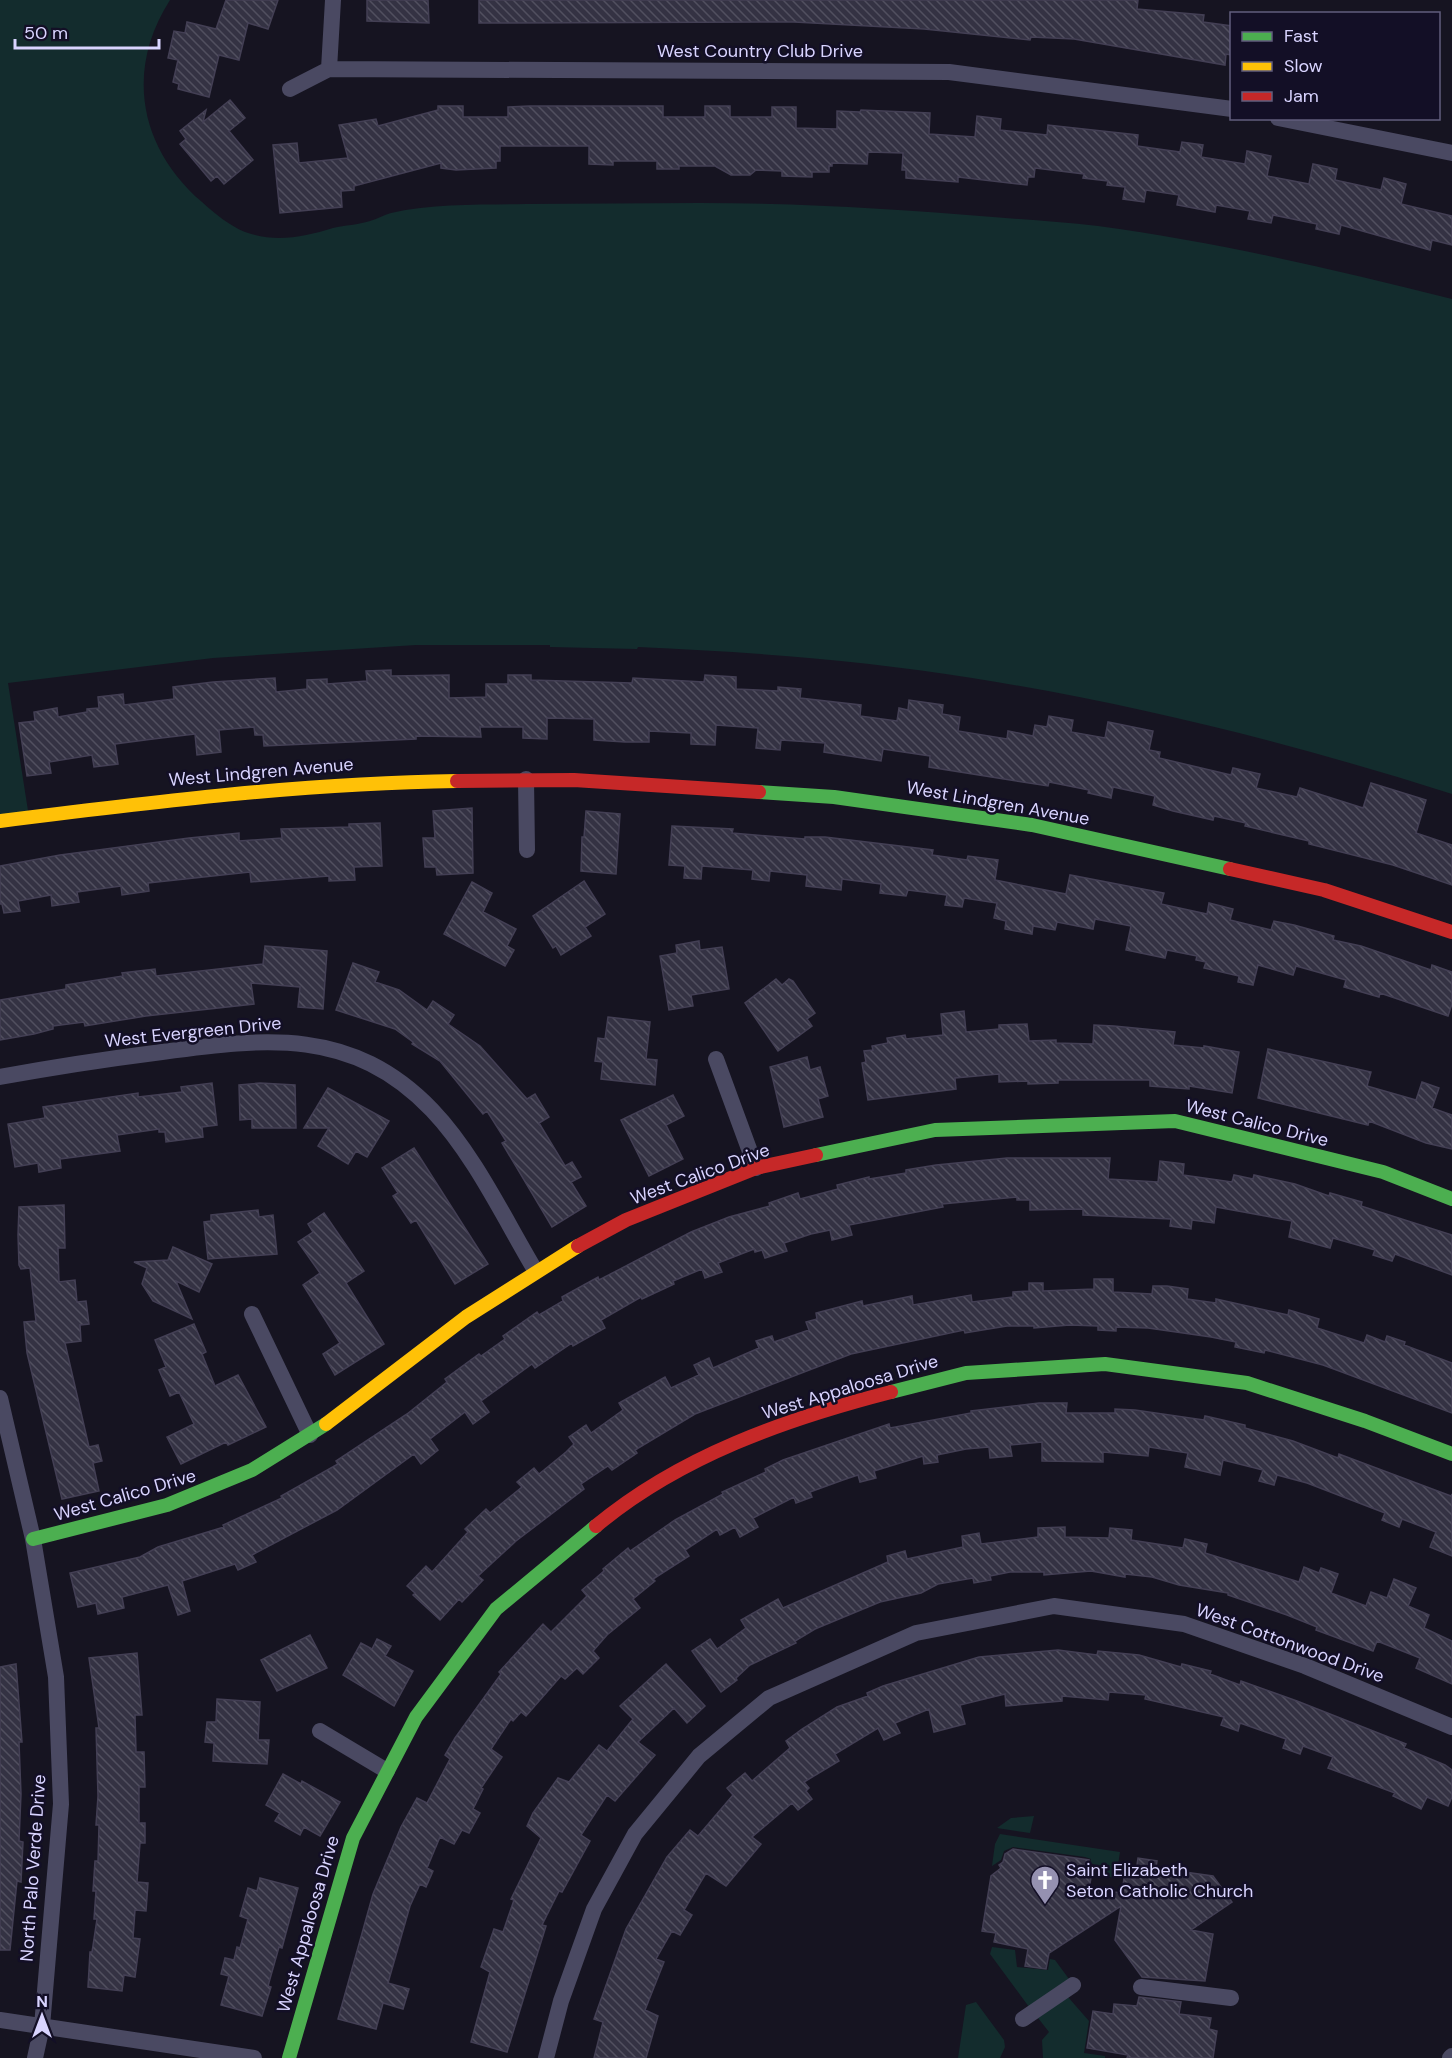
<svg xmlns="http://www.w3.org/2000/svg" width="1452" height="2058" font-family="'DM Sans',sans-serif">
<defs>
<pattern id="building-back-hatch" width="6" height="6" patternUnits="userSpaceOnUse" patternTransform="scale(1.5)"><rect width="6" height="6" fill="#343243"/><path d="M-1 5l2 2M0 0l6 6M5-1l2 2" fill="none" stroke="#514f5f"/></pattern>
</defs>
<rect width="100%" height="100%" fill="#161421"/>
<!-- green -->
<path fill="#132c2d" d="M0 0H170C125 70 139 148 202 202 214 213 230 226 245 232 275 243 304 237 333 228 345 225 358 225 370 221 377 219 384 215 391 213 435 203 482 205 526 204 584 204 642 203 699 203 797 203 895 209 993 217 1028 220 1063 222 1098 226 1218 242 1335 270 1452 299V794C1295 744 1135 704 972 678 861 660 749 652 638 647L637 649 550 647V645H416L213 658 8 683 29 817 0 821Z
M1034 1816 1030 1833 997 1828 1011 1818Z
M1000 1834 1120 1852 1116 1878 1095 1874 1096 1865 1090 1863 1091 1859 1085 1857 1013 1847 1004 1851 1001 1860 992 1866 995 1844Z
M992 1947 1015 1950 1017 1967 1048 1970 1050 1959 1055 1960 1069 1979 1029 2007 990 1954Z
M1068 1997 1089 2021 1084 2053 1105 2056V2058H1043L1042 2040 1049 2032 1038 2018Z
M976 2002 1004 2040 1005 2047 1000 2058H958L966 2005Z"/>
<!-- building -->
<path fill="url(#building-back-hatch)" stroke="#433f54" stroke-width="1.5" d="M226 0H278L268 29 248 23 239 60 219 55 209 97 178 89 179 84 173 82 178 60 168 58 174 31 185 33 187 22 216 29Z
M367 0H428L429 23 367 21Z
M479 0H1138L1137 9 1204 15 1203 22 1232 26V55L1226 54 1225 65 1074 39 1031 37 1030 40 924 29 794 22 479 23Z
M230 100 245 118 229 131 253 160 224 184 217 176 211 181 180 144 186 139 180 131 206 110 203 122Z
M438 106H463V117H508V107L529 106H663V117H705V106H730V117H772V107H796V128L837 129V111L860 112 861 110 930 113 929 134 975 137 977 116 1001 119 1000 130 1047 135 1048 125 1138 135 1137 146 1180 152 1182 142 1203 145 1201 157 1245 164 1247 151 1271 156 1267 176 1309 184 1313 164 1337 169 1335 180 1381 190 1384 178 1406 184 1401 204 1452 216V245L1432 240 1430 250 1341 225 1339 234 1316 229 1317 224 1273 215 1271 223 1248 219 1250 211 1216 205 1215 212 1177 205 1179 195 1146 190 1144 202 1123 199 1125 187 1107 185 1108 181 1083 178 1084 174 1035 168 1034 177H1028L1027 185 958 177V182L906 178V170H902L903 153 868 152 867 164 832 163V166H829V172H812V177L782 176V171L756 170 750 175H731L715 166H679V169H657V161H613V165L589 164V146H500V161H496V168L456 170 441 168V163L354 186V190L341 191 342 207 280 213 273 145 297 143 299 163 348 158 339 125 376 119 378 126 438 110Z
M391 670V676L449 675V698L486 697V684H508V675H531V680L632 683 633 678 704 682 705 675 736 677V689L778 691V687L801 689 800 698 861 705 860 716 897 721 899 708 908 710 909 700 943 705 942 714 960 717 958 731 1007 739 1008 731 1033 736 1035 725 1047 727 1049 716 1073 720 1071 732 1105 738 1108 722 1153 731 1149 750 1160 752 1159 758 1231 775 1233 768 1260 774 1256 788 1297 797 1300 788 1363 808 1371 783 1426 800 1416 833 1452 845V885L1393 865 1309 844V841L1245 826 1246 823 1214 816 1213 820 1173 811 1153 805 1155 796 1113 787 1111 798 1088 793 1089 790 1049 782 1048 786 929 767 930 756 883 749 881 761 824 752 825 743 781 740 780 750 756 748 758 728 716 725 715 745 691 744V733L649 731V742H625L594 740V719L547 718V739L523 738V727H480L481 737 416 736V739L264 746 263 735H255L254 727 219 730 221 752 197 755 195 734 153 739 115 744 118 764 94 767 92 755 49 762 51 773 27 776 19 723 35 721 34 712 57 708 58 717 87 712V709L99 708 98 697 123 694 124 705 174 699 173 687 213 682 275 678 276 692 307 689V680L327 679V684L367 681 366 671Z
M472 808 473 873 437 875 436 867H425L423 838H435L433 811Z
M586 811 620 814 616 874 581 871 582 837H584Z
M380 823 382 866 354 867 355 880 329 881V876L251 882 250 872 148 883 149 891 122 895 121 886 77 892 79 902 52 906 51 895 18 901 20 911 4 913 2 904H0V866L60 855 189 838 239 833V841L282 838 281 829 349 827V824Z
M672 826 733 829 732 833 805 839V837H825L933 850 932 855 967 860 968 856 998 860 995 880 1066 894 1070 875 1164 893 1161 904 1207 914 1209 903 1233 909 1230 920 1271 930 1274 921 1294 925 1334 936 1333 940 1361 946 1431 970 1432 965 1452 972V1004L1448 1016 1380 993 1379 997 1344 987 1346 980 1296 966 1293 975 1258 965 1253 985 1238 982 1239 976 1204 968 1206 962 1196 960 1197 956 1167 950 1165 958 1126 950 1131 926 1095 919 1093 929 1057 922 1055 930 1033 926 1032 934 1005 929 1006 921 994 918 997 903 964 898 962 907 945 905 947 895 908 890 906 896 880 893 881 884 842 879 841 890 806 886 807 875 770 871 769 881 752 879 753 870 702 866 701 879 684 878 685 866 669 865Z
M584 881 605 914 585 927 591 936 561 955 556 946 553 948 533 916Z
M472 882 492 893 483 912 516 929 507 946 514 950 505 966 444 934Z
M699 941 700 950 722 947 729 989 691 995 693 1006 669 1010 660 956 677 953 676 945Z
M265 946 327 951 323 1009 298 1007 300 987 251 983 254 1004 146 1016 85 1026 84 1022 53 1026V1029L34 1034 0 1040V1000L66 989V985L123 976 122 973 155 969 156 976 263 964Z
M353 963 379 972 375 982 399 990 427 1010 433 1001 454 1015 448 1024 480 1046 527 1099 535 1094 549 1117 539 1123 565 1166 572 1162 581 1177 571 1182 586 1206 552 1227 502 1143 506 1141 487 1111 483 1114 440 1061 412 1044 413 1042 395 1029 336 1010Z
M776 979 782 985 789 979 793 981 815 1013 807 1019 812 1026 778 1051 745 1003Z
M964 1011 966 1032 999 1029V1025L1027 1024 1029 1041 1056 1040V1043L1093 1044 1094 1025 1114 1026 1175 1032 1173 1045 1204 1048V1046L1239 1052 1232 1093 1189 1086V1089L1150 1086V1080H1058V1083L1028 1084V1081L999 1082V1074L955 1078 956 1089 868 1100 862 1063 866 1062 864 1051 873 1050 872 1046 888 1043 887 1038 905 1035 906 1039 943 1035 941 1014Z
M608 1017 650 1022 646 1059 657 1060 655 1085 601 1079 603 1062 595 1061 598 1038 605 1039Z
M1268 1049 1371 1072 1367 1086 1416 1100 1422 1082 1439 1088 1432 1108 1452 1115V1149L1426 1143 1369 1121 1368 1125 1258 1098Z
M807 1057 810 1070 820 1067 828 1096 818 1099 823 1117 784 1127 770 1067Z
M212 1083 217 1125 202 1127 203 1137 166 1142 165 1132H159V1129L117 1135 120 1151 60 1159 61 1168 39 1172 38 1163 15 1167 8 1124 45 1118 43 1107 138 1093V1097L182 1092 181 1087Z
M260 1083 295 1085 296 1128H252V1119L240 1120 239 1085Z
M328 1088 389 1121 367 1157 356 1151 348 1164 318 1146 329 1128H304Z
M673 1095 684 1116 666 1125 683 1159 649 1176 621 1120Z
M414 1148 488 1264 455 1284 416 1220 411 1223 393 1196 398 1193 382 1168Z
M1007 1158H1110L1108 1179 1158 1182 1160 1161 1184 1164 1183 1175 1232 1182 1234 1175 1253 1179 1254 1175 1295 1184 1329 1196 1330 1193 1362 1202 1361 1206 1452 1235V1275L1395 1254 1392 1261 1373 1255 1375 1250 1333 1238 1330 1248 1289 1237 1292 1221 1216 1207 1214 1223 1192 1220 1191 1229 1170 1226 1171 1219 1083 1215V1209L1030 1210V1200H1017V1197L942 1204 943 1207 849 1225 852 1235 832 1240 830 1230 811 1234 784 1243 787 1251 765 1258 762 1250 755 1252 754 1249 718 1263 722 1272 705 1278 702 1269 673 1281 674 1284 642 1299 641 1297 601 1320 605 1328 573 1346 572 1343 535 1368 532 1364 481 1401 489 1412 473 1424 465 1412 430 1439 438 1450 421 1464 414 1454 337 1510 252 1555 256 1562 238 1570 235 1564 182 1581 190 1611 178 1615 168 1585 122 1597 124 1608 98 1614 96 1603 78 1607 70 1573 140 1557 158 1547 224 1527 223 1525 282 1498 281 1496 338 1464 336 1461 407 1414 447 1382 445 1379 479 1354 481 1356 505 1339 503 1336 537 1312 539 1315 563 1301 562 1297 598 1277 599 1280 691 1232 729 1217 770 1206 769 1203 798 1193 800 1199 838 1189 837 1185 869 1177V1179L906 1173V1170L936 1165Z
M64 1205 65 1248H58L59 1282 75 1280 77 1302 86 1301 89 1324 80 1325 81 1341 65 1343 89 1447 98 1445 102 1461 93 1463 99 1491 62 1499 27 1353 24 1322 36 1321 30 1268 21 1269 19 1265 18 1235 19 1207Z
M258 1210 259 1217 273 1215 277 1254 208 1259 204 1222 211 1221V1215Z
M324 1213 364 1271 346 1283 384 1344 335 1375 323 1354 340 1343 303 1285 320 1273 298 1242 313 1232 308 1224Z
M173 1247 212 1264 199 1292 176 1281 192 1319 153 1301 142 1284 147 1268 134 1262 168 1260Z
M1094 1279H1113V1292L1152 1294 1153 1286H1167L1188 1289 1187 1299 1216 1303V1299L1288 1315 1289 1310 1319 1319 1317 1328 1364 1343 1367 1335 1385 1342 1387 1336 1405 1342 1404 1345 1452 1363V1413L1323 1365 1265 1350 1264 1353 1235 1347 1236 1342 1211 1337 1148 1328 1116 1327V1331L1098 1330V1326L1070 1325 1034 1328V1326H1007L965 1333 964 1330 851 1354 695 1414 635 1450 637 1453 612 1470 608 1466 581 1484 584 1489 516 1541 478 1576 483 1580 462 1602 459 1599 440 1620 413 1595 415 1593 407 1586 426 1566 432 1572 468 1532 465 1529 486 1509 490 1513 522 1487 517 1482 534 1468 539 1474 566 1452 574 1444 569 1437 586 1425 591 1433 623 1410 619 1403 665 1377 671 1388 699 1375 694 1365 709 1358 713 1368 759 1348 756 1341 772 1336 774 1342 809 1330 806 1322 817 1319 816 1313 862 1301 863 1306 912 1296 913 1305 971 1295 972 1302 1013 1297V1292L1029 1291V1283H1043V1291L1094 1289Z
M194 1324 206 1352 202 1354 215 1386 238 1375 266 1427 228 1445 226 1442 181 1464 167 1437 194 1424 179 1392 170 1396 159 1370 166 1367 155 1340Z
M1039 1403H1067L1066 1413H1115V1409L1135 1410 1204 1420 1205 1416 1245 1425V1428L1293 1441 1338 1458 1339 1454 1451 1496 1452 1494V1556L1430 1547 1436 1532 1402 1519 1399 1527 1382 1520 1385 1513 1307 1483 1277 1475 1274 1485 1259 1481 1263 1470 1223 1460 1220 1475 1185 1467 1188 1453 1149 1447 1148 1456 1103 1452V1462L1042 1461V1442L1010 1445 1012 1456 990 1458 989 1447 966 1449 937 1455 938 1462 924 1464 923 1456 874 1471 876 1478 860 1482 858 1475 843 1480 810 1492 812 1497 796 1503 794 1497 753 1518 758 1527 740 1537 735 1527 720 1535 717 1529 685 1550 689 1556 653 1579 655 1581 633 1599 640 1608 607 1635 593 1651 599 1658 583 1674 577 1668 565 1679 561 1676 526 1716 521 1712 513 1721 511 1719 491 1749 502 1757 481 1788 483 1789 473 1809 480 1813 469 1833 462 1830 454 1844 440 1837 427 1868 433 1871 426 1887 420 1884 410 1906 388 1983 409 1989 403 2009 383 2003 376 2029 338 2019 373 1894 401 1827 417 1798 427 1803 450 1759 445 1755 455 1738 501 1674 499 1672 543 1624 551 1632 587 1596 582 1590 604 1571 603 1569 628 1548 630 1551 675 1520 723 1494 722 1492 766 1472 765 1469 783 1460 889 1424 890 1428 971 1413V1411Z
M1065 1527V1537L1109 1538 1110 1528 1132 1530 1131 1540 1183 1548 1185 1539 1207 1544 1205 1553 1299 1582 1304 1567 1319 1573 1321 1568 1338 1574 1331 1593 1366 1606 1371 1592 1387 1598 1394 1579 1416 1588 1408 1606 1429 1615 1424 1628 1452 1641V1684L1416 1668 1420 1658 1377 1641 1373 1651 1316 1630 1317 1627 1287 1615 1228 1595V1593L1179 1585 1152 1577 1125 1574V1577L1091 1571 1044 1575V1572H1010L990 1576 991 1580 974 1583 973 1578 938 1584 921 1593 880 1602 815 1629 795 1641 796 1643 750 1665 736 1678 737 1680 721 1692 692 1651 710 1639 717 1649 746 1628 741 1620 778 1599 783 1608 888 1562 887 1556 905 1551 907 1559 963 1547 962 1536 979 1533 981 1544 1038 1537V1528Z
M310 1635 327 1668 277 1691 261 1660Z
M377 1639 391 1646 385 1656 413 1671 394 1706 343 1675 361 1643 372 1649Z
M1058 1650 1097 1655 1098 1651 1139 1655 1181 1667 1182 1664 1211 1671 1210 1674 1240 1685 1241 1681 1297 1701 1406 1744 1404 1748 1445 1765 1452 1770V1797L1448 1806 1427 1797 1421 1809 1393 1796 1395 1793 1328 1768 1333 1757 1303 1746 1300 1754 1283 1748 1286 1739 1240 1723 1238 1731 1221 1725 1224 1717 1145 1699 1146 1695 1109 1692 1108 1700 1062 1696V1701L1006 1706 1005 1694 960 1705 965 1724 934 1732 929 1709 895 1723 900 1733 884 1740 878 1728 835 1754 839 1761 804 1782 809 1788 806 1791 812 1799 798 1810 792 1803 752 1837 761 1844 726 1886 706 1873 684 1910 692 1915 680 1935 672 1931 656 1959 664 1962 645 2010 658 2016 646 2058H594L603 2022 594 2019 626 1929 667 1857 690 1830 698 1836 733 1795 727 1788 745 1773 752 1781 790 1748 786 1741 802 1729 837 1707 868 1696 867 1693 883 1686 979 1657Z
M137 1653 142 1715H135L136 1752H144L145 1787H139V1823H145V1843H140L137 1882 148 1883 146 1911 135 1910 133 1938 140 1939 135 1977 124 1975 122 1991 88 1987 90 1952H92L97 1919H94L96 1891H93L95 1861H98L99 1825H96L98 1796 96 1728H99L89 1658Z
M16 1664 22 1742H19L21 1794 19 1841 23 1842 21 1882 17 1881 10 1950H0V1667Z
M666 1664 705 1706 687 1723 674 1708 638 1742 655 1755 615 1801 607 1795 581 1835 590 1841 562 1892 559 1891 542 1925 546 1926 507 2052 471 2042 490 1972 481 1967 494 1929 503 1932 514 1900 511 1899 541 1838 527 1826 533 1813 558 1778 569 1782 599 1745 607 1751 633 1719 620 1706Z
M217 1699 260 1702 258 1740H269L267 1764 213 1761 214 1743 205 1742 207 1722H216Z
M283 1774 301 1784 302 1781 340 1802 320 1836 304 1827 300 1835 275 1821 280 1813 266 1805Z
M1013 1849 1089 1860 1088 1865 1093 1866 1089 1889 1122 1893 1124 1878 1135 1879 1138 1858 1157 1861 1156 1868 1213 1876 1232 1902 1191 1930 1213 1934 1205 1981 1142 1977 1115 1940 1121 1906 1049 1953 1046 1969 1025 1966 1028 1949 994 1942 996 1933 982 1931 991 1876 1001 1868 999 1865 1003 1862 1005 1854Z
M260 1878 298 1888 282 1948 279 1947 268 1986 271 1987 262 2016 221 2005 229 1976 221 1974 225 1958 234 1960 237 1947 240 1948 248 1919 240 1916 248 1888 257 1891Z
M1139 1997 1181 2002 1179 2014 1211 2018 1209 2029 1217 2031 1213 2058H1127L1128 2055 1087 2048 1093 2011 1113 2014 1114 2004 1137 2006Z"/>
<g fill="none" stroke-linecap="round" stroke-linejoin="round">
<!-- street -->
<path stroke="#4a4962" stroke-width="16" d="M329 69 333 0
M290 89 329 69 949 72 1232 109
M1278 118 1452 153
M526 779 527 850
M716 1059 756 1168
M0 1077C54 1067 107 1059 162 1052 266 1038 352 1027 432 1110 474 1154 504 1218 535 1270
M252 1314 310 1435
M0 1398 33 1539 56 1677 61 1804 42 2026 35 2058
M320 1731 387 1771
M1141 1987 1231 1998
M1023 2019 1073 1985
M0 2020 254 2058
M546 2058 561 2001 594 1909 635 1834 699 1756 769 1698 916 1633 1054 1606 1184 1624 1305 1666 1452 1727
M1450 2058 1452 2056"/>
<!-- fast -->
<path stroke="#4caf50" stroke-width="14" d="M759 792 834 797 1032 825 1230 869
M816 1155 935 1130 1175 1121 1383 1172 1452 1199
M891 1392 966 1373 1105 1364 1247 1383 1365 1421 1452 1454
M33 1539 167 1505 252 1470 326 1424
M289 2058 353 1838 416 1717 496 1609 596 1526"/>
<!-- slow -->
<path stroke="#ffc107" stroke-width="14" d="M0 821C152 802 304 783 457 781
M326 1424 466 1317 578 1246"/>
<!-- jam -->
<path stroke="#c62828" stroke-width="14" d="M457 781 574 780 759 792
M1230 869 1324 890 1452 932
M578 1246 626 1220 756 1168 816 1155
M596 1526C680 1456 786 1419 891 1392"/>
</g>
<!-- icons -->
<defs>
<g id="church-pin" transform="scale(1.5)"><path d="M0 17L-7.5 6A9.5 9.5 0 1 1 7.5 6Z" fill="#9591b1" stroke="#130f26"/><path d="M-1.2-6h2.4v3.5h3.3v2.4h-3.3V6h-2.4V-.1h-3.3v-2.4h3.3Z" fill="#fff"/></g>
</defs>
<g fill-rule="evenodd">
<use href="#church-pin" x="1045" y="1880"/>
</g>
<g text-anchor="middle" stroke-width="5" stroke-linejoin="round" paint-order="stroke">
<!-- street labels -->
<g font-size="18" fill="#d9d4ff" stroke="#130f26">
<text x="760" y="57">West Country Club Drive</text>
<text transform="translate(261 772) rotate(-5)" y="6">West Lindgren Avenue</text>
<text transform="translate(998 803) rotate(10)" y="6">West Lindgren Avenue</text>
<text transform="translate(193 1032) rotate(-6)" y="6">West Evergreen Drive</text>
<text transform="translate(1257 1123) rotate(14)" y="6">West Calico Drive</text>
<text transform="translate(700 1174) rotate(-20)" y="6">West Calico Drive</text>
<text transform="translate(850 1387) rotate(-17)" y="6">West Appaloosa Drive</text>
<text transform="translate(125 1495) rotate(-16)" y="6">West Calico Drive</text>
<text transform="translate(1290 1643) rotate(20)" y="6">West Cottonwood Drive</text>
<text transform="translate(33 1868) rotate(-86)" y="6">North Palo Verde Drive</text>
<text transform="translate(308 1924) rotate(-74)" y="6">West Appaloosa Drive</text>
</g>
<!-- poi labels -->
<g font-size="18" fill="#d9d4ff" stroke="#130f26" text-anchor="start">
<text x="1066" y="1876">Saint Elizabeth<tspan x="1066" dy="21">Seton Catholic Church</tspan></text>
</g>
</g>
<!-- legend -->
<rect x="1230" y="12" width="210" height="108" fill="#130f26" stroke="#625e7d" stroke-width="1.5"/>
<rect x="1242" y="32" width="30" height="9" fill="#4caf50" stroke="#625e7d" stroke-width="1.5"/>
<text x="1284" y="42" font-size="18" fill="#d9d4ff">Fast</text>
<rect x="1242" y="62" width="30" height="9" fill="#ffc107" stroke="#625e7d" stroke-width="1.5"/>
<text x="1284" y="72" font-size="18" fill="#d9d4ff">Slow</text>
<rect x="1242" y="92" width="30" height="9" fill="#c62828" stroke="#625e7d" stroke-width="1.5"/>
<text x="1284" y="102" font-size="18" fill="#d9d4ff">Jam</text>
<!-- north arrow -->
<g transform="translate(42 2016)" stroke="#130f26" stroke-width="4.5" paint-order="stroke">
<path d="M0-4.5L10 22L0 15L-10 22Z" fill="#d9d4ff"/>
<text y="-9" font-size="16" font-weight="bold" text-anchor="middle" fill="#d9d4ff">N</text>
</g>
<!-- scale -->
<path d="M15 39v9h144v-9" fill="none" stroke="#d9d4ff" stroke-width="3"/>
<text x="24" y="39" font-size="18" fill="#d9d4ff" stroke="#130f26" stroke-width="4.5" paint-order="stroke">50 m</text>
</svg>
